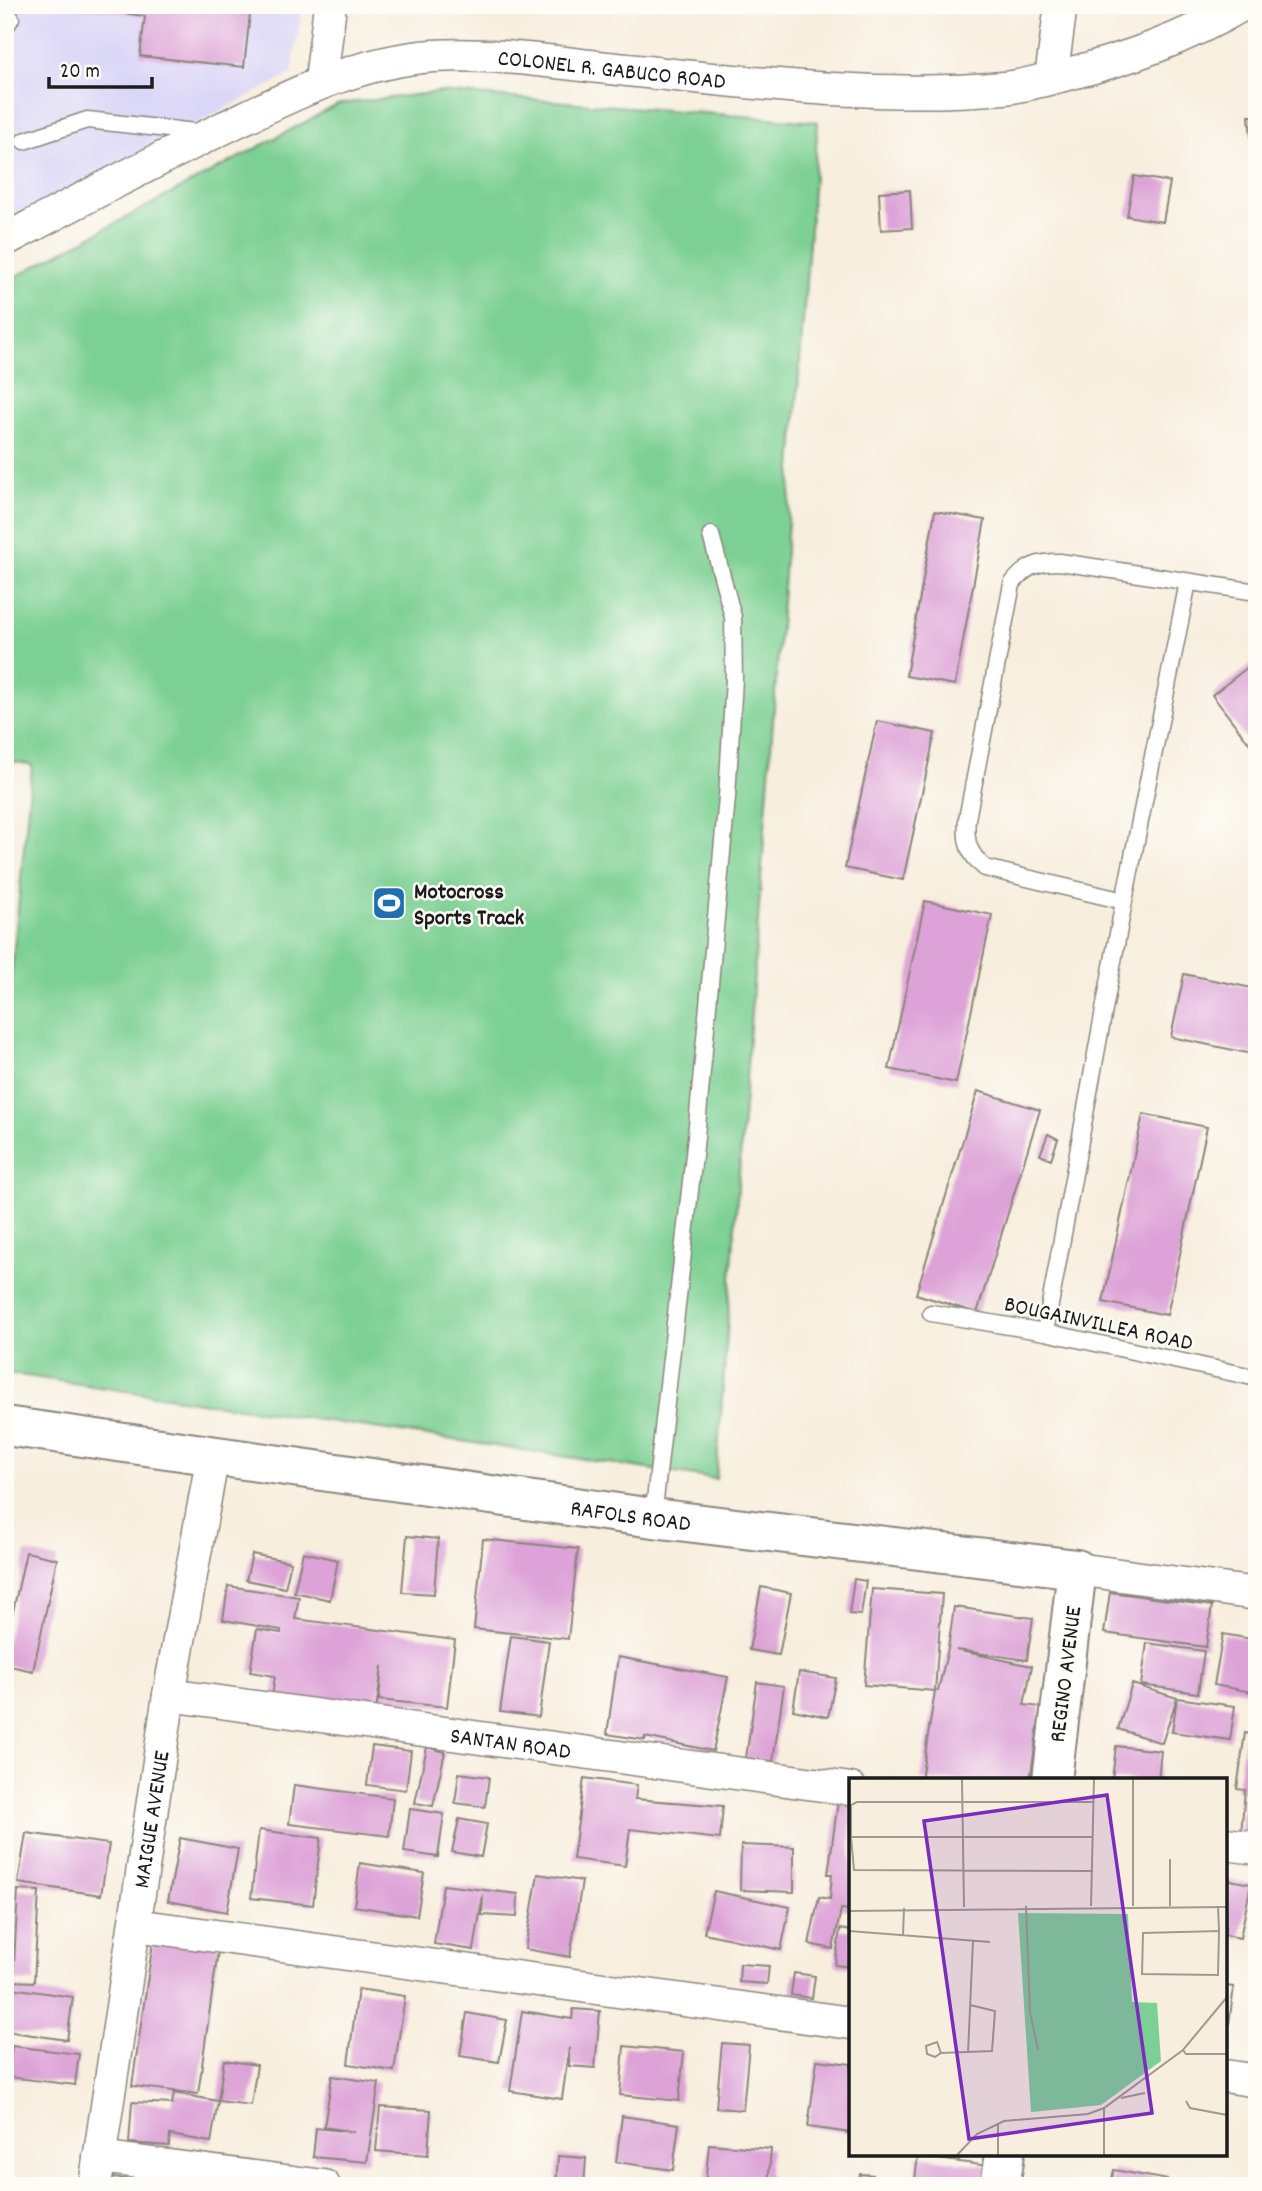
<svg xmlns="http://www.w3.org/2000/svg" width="1262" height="2191" font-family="Dekko,sans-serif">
<rect width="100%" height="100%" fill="#fdfcf7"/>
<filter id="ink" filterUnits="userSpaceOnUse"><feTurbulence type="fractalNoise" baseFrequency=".0143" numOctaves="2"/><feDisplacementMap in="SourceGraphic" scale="14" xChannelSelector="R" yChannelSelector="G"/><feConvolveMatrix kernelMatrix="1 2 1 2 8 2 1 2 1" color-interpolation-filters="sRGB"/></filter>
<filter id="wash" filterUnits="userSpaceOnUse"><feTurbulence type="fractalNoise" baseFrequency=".00686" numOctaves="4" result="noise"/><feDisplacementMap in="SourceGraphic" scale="28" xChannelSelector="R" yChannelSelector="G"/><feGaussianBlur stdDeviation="1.57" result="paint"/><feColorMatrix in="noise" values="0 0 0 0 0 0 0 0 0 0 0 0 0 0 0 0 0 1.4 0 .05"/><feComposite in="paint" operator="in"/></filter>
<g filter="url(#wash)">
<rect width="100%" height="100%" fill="#f7eedd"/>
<!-- built -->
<path fill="#dad6f7" d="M5 5H302L292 74 5 221Z"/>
<!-- green -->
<path fill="#7dd093" stroke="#4c7658" stroke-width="2" d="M439 92 818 122 716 1479 5 1373V1042L32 765 5 760V282L339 104Z"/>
<g id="blocks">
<!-- building -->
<path fill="#dda2d7" d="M64 5H251L244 67 140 56 145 16Z
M1249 116H1257V142L1252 143Z
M1134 176 1170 182 1163 222 1127 216Z
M910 190 912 228 881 230 879 192Z
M935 511 985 520 955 685 906 676Z
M1257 660V753L1212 695Z
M877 721 935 733 903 880 845 868Z
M925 901 992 915 956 1083 889 1069Z
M1184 974 1257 989V1055L1171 1037Z
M978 1091 1040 1110 977 1313 916 1294Z
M1143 1114 1207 1127 1167 1315 1103 1302Z
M1048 1134 1058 1139 1051 1159 1040 1155Z
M407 1536 438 1539 434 1594 402 1592Z
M483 1539 578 1549 568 1639 474 1629Z
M26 1552 57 1559 33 1671 5 1665V1648Z
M303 1552 338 1560 330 1600 294 1592Z
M252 1554 291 1562 285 1588 246 1580Z
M854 1579 866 1581 861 1615 849 1614Z
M228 1586 299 1597 295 1619 455 1640 447 1707 379 1700 382 1666 376 1711 272 1697 275 1676 250 1672 257 1629 281 1633V1630L223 1620Z
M761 1587 791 1593 779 1655 749 1650Z
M872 1589 942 1594 935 1691 864 1685Z
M1110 1592 1212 1606 1206 1647 1104 1633Z
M954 1607 1033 1618 1027 1660 956 1650 1032 1666 1024 1705 1041 1707 1030 1780H921L935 1691H938L948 1649Z
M1223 1634 1257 1640V1693L1214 1685Z
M511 1636 549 1641 539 1717 500 1712Z
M1147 1643 1204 1651 1198 1693 1141 1685Z
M618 1657 728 1677 713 1751 645 1737V1740L607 1734Z
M799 1672 836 1678 828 1717 793 1710Z
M757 1682 784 1686 773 1761 746 1758Z
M1132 1684 1177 1698 1235 1706 1230 1740 1172 1732 1177 1698 1162 1743 1118 1729Z
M1245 1733 1257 1735V1836L1241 1834 1245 1790 1237 1789Z
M372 1746 411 1751 406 1790 367 1785Z
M1116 1746 1161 1751 1158 1780H1112Z
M427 1747 445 1752 433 1806 415 1803Z
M459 1773 489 1777 485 1807 455 1803Z
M584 1778 637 1785 635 1799 723 1806 720 1839 630 1829 625 1866 573 1859Z
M294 1785 393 1798 389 1836 289 1824Z
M838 1801 851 1803V1910L841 1909 833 1949 809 1944 819 1897 830 1899 832 1874H828Z
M410 1809 444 1814 438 1857 404 1852Z
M459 1819 487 1824 481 1857 452 1852Z
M259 1830 321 1838 313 1905 251 1898Z
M26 1833 109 1844 101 1895 18 1883Z
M180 1838 238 1849 227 1912 168 1901Z
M741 1845 794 1847V1892L740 1890Z
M360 1863 424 1873 417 1916 354 1906Z
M538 1874 582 1881 570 1957 525 1949Z
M1225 1879 1251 1884 1240 1938 1225 1935Z
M443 1885 518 1894 517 1917 482 1915 483 1895 474 1950 434 1944Z
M18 1890 39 1891 34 1982 13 1981Z
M714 1891 790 1907 781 1950 704 1933Z
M840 1929 851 1931V1967L835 1965Z
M154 1935 219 1944 198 2094 132 2086Z
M740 1964 769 1966 767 1984 739 1982Z
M794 1973 815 1976 812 1998 791 1995Z
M1225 1986 1234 1987 1227 2039H1225Z
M5 1987 73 1997 67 2040 5 2031Z
M358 1989 405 1996 394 2071 348 2064Z
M573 2009 600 2011 595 2068 569 2066V2048L562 2099 510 2091 522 2011 572 2019Z
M467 2013 507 2020 499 2062 460 2056Z
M722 2043 749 2045 743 2110 716 2108Z
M12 2046 79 2054 75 2085 8 2077Z
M624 2046 684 2052 679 2101 620 2095Z
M224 2060 257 2065 251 2105 218 2101 211 2142 170 2135 169 2146 129 2143 132 2102 172 2104 174 2093 218 2101Z
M817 2060 851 2064V2133L808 2127Z
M332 2076 379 2083 367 2162 313 2157 316 2128 354 2132 324 2127Z
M380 2107 431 2110 428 2155 376 2151Z
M622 2116 679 2124 673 2170 616 2162Z
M709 2144 771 2149 768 2186H705Z
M558 2156 586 2158 584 2186H556Z
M918 2156 988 2166 985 2186H914Z
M1114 2170 1168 2180 1166 2186H1110Z
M860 2174 873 2175 872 2186H858Z
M112 2178 171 2184 170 2186H111Z"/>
</g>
</g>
<g filter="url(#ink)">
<use href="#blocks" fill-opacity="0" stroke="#8a857c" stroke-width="2"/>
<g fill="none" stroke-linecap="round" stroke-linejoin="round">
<!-- service casing -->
<g stroke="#8a857c" stroke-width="19">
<path id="service" d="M5 28 11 18
M24 141 87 120 204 133
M1124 901 985 868C968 853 965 842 967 819L1012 584C1026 566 1037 562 1060 562L1257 592
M931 1313 1045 1332 1257 1378
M1045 1332 1124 901 1188 582
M653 1518 696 1137 727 797 734 679 733 617 711 535"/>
</g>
<!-- minor casing -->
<g stroke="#8a857c" stroke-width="35">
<g id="minor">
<path d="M1051 78 1061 5"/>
<path d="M321 81 330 5"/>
<path id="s1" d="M5 240C78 201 151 163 225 127 292 95 358 61 433 56 497 52 564 64 628 70 752 83 879 99 1004 88 1025 86 1047 79 1068 74 1130 58 1186 38 1242 5"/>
<path d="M1077 1569 1257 1594"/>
<path id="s2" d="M169 1695 851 1789"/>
<path d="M1225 1844 1257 1848"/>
<path d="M135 1925 851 2023"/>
<path d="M1225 2076 1257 2081"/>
<path d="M99 2157 324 2186"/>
<path id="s3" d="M95 2186 169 1695 213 1455"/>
</g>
</g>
<!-- tertiary casing -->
<g stroke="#8a857c" stroke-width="42">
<g id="tertiary">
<path id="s4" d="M5 1426 653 1518 1077 1569 1052 1780"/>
<path d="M1000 2186 1005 2154"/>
</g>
</g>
<!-- service -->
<use href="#service" stroke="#fff" stroke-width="16"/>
<!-- minor -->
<use href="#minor" stroke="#fff" stroke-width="32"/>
<!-- tertiary -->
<use href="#tertiary" stroke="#fff" stroke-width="38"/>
</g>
</g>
<!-- icons -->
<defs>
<g id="stadium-square" transform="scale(1.75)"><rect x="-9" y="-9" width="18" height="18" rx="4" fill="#1f6fb2" stroke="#fdfcf7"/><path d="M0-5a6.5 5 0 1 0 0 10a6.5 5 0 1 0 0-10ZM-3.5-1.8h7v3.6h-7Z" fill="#fff"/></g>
</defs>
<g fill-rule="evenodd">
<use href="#stadium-square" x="389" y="903"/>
</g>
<g text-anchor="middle" stroke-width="5" stroke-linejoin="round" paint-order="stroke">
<!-- street labels -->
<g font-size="23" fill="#1c1c1c" stroke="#fdfcf7">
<text dy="8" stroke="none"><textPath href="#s1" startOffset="648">COLONEL R. GABUCO ROAD</textPath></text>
<text transform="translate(1099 1322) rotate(12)" y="8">BOUGAINVILLEA ROAD</text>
<text dy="8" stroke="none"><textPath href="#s4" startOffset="632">RAFOLS ROAD</textPath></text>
<text transform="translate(1064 1674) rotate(-83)" y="8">REGINO AVENUE</text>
<text dy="8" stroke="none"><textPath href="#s2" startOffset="345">SANTAN ROAD</textPath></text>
<text dy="8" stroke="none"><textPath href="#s3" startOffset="371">MAIGUE AVENUE</textPath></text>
</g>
<!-- poi labels -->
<g font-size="23" font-weight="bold" fill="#1c1c1c" stroke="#fdfcf7" text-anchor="start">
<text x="414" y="898">Motocross<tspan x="414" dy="26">Sports Track</tspan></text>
</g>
</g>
<!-- overview -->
<g transform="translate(849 1778)">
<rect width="378" height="378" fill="#f7eedd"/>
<path d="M169 135 279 136 283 224 308 225 312 283 252 327 182 334Z" fill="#7dd093"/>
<path fill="none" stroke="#9f9a90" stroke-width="2" d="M113 1 115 129M284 1V128M0 59H244M244 93 5 92 2 59V27L8 24H245M177 128 181 234 189 272M242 128 245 1M321 128V81M369 128 370 153M0 133 378 129M0 153 141 164M370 153 369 197 293 196 294 155ZM54 158 55 130M334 272 337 276H378M92 275 88 264 77 268 78 276 86 279 92 275 143 273 146 233 121 227M119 275 124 163M272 320 296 315M337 323 341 330 378 337M255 330V377M149 345V377M108 377 128 356 155 343 239 336 255 330 334 272 378 219"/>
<path fill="#7b2cbf" fill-opacity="0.15" stroke="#7b2cbf" stroke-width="3.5" d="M258 17 303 335 120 361 75 43Z"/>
<rect width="378" height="378" fill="none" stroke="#1c1c1c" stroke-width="3.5"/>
</g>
<!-- margin -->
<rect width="1262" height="2191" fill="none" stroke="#fdfcf7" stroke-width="28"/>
<!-- scale -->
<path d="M49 77v10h103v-10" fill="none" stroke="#1c1c1c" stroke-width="3.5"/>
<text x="60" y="77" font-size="21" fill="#1c1c1c" stroke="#fdfcf7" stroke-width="5" paint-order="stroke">20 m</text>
</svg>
